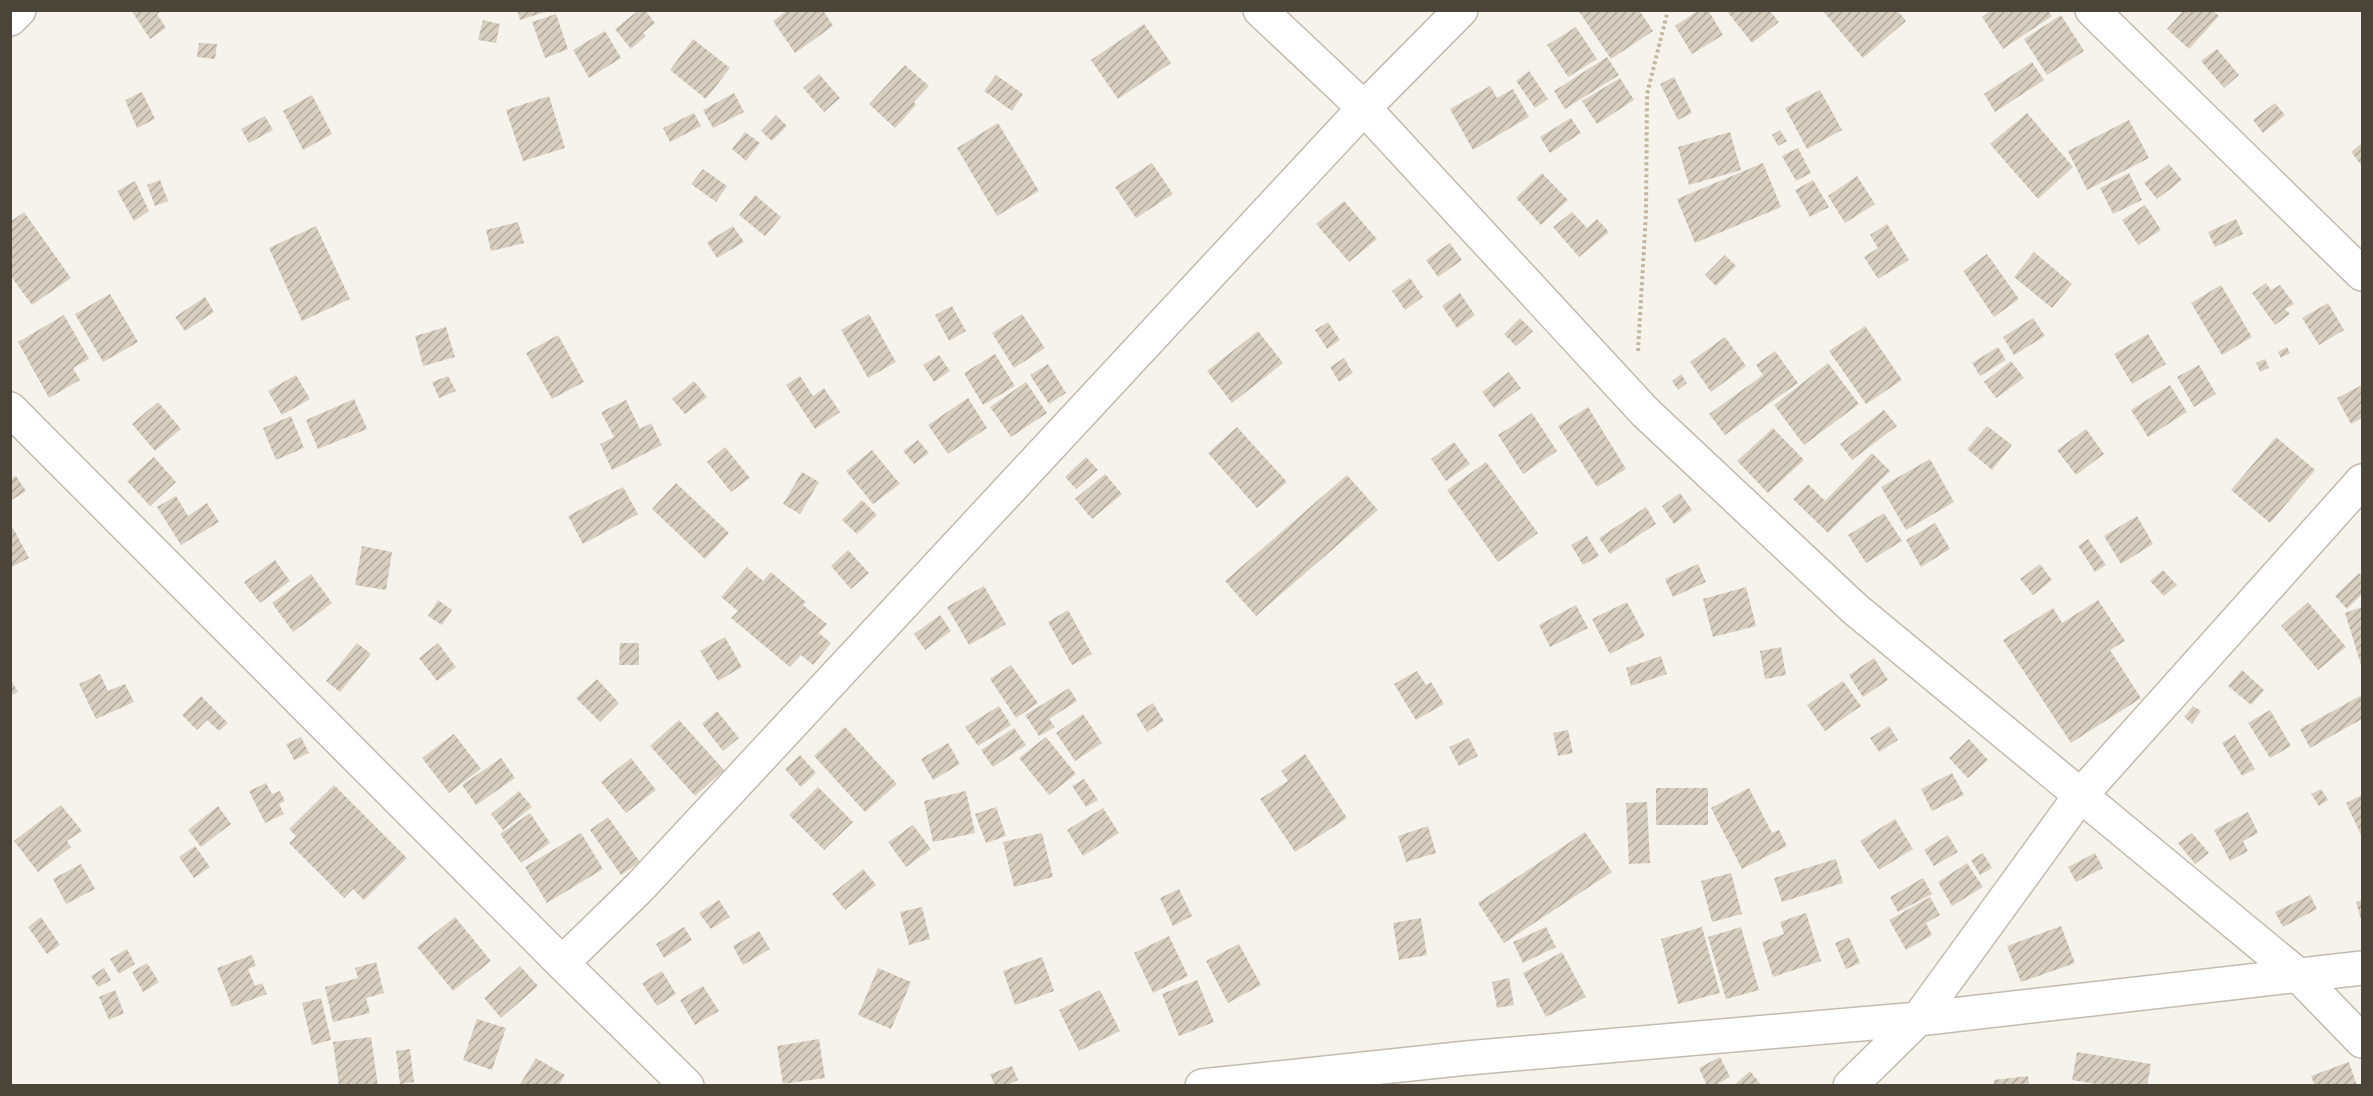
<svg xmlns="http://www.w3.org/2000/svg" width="2373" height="1096" font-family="'Alegreya Sans',sans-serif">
<defs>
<pattern id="building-hatch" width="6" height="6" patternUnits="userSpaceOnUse" patternTransform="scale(1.5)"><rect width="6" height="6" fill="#d8cfc1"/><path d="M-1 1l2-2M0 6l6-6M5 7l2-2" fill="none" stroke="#b1aa9e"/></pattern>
</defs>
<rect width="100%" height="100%" fill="#f6f3ec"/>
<!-- building -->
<path fill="url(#building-hatch)" d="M131 10H164L157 14 166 28 150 39Z
M517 10H548V11L520 20Z
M639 10H645L655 23 643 33 646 36 631 49 615 29Z
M788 10H823L833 26 795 53 773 21Z
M1578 10H1639L1653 31 1611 59Z
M1699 10H1708L1723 35 1692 54 1675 26Z
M1726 10H1769L1779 22 1752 43Z
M1822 10H1897L1906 21 1863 58Z
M1991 10H2048L2052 16 2003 49 1982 17Z
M2184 10H2212L2219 16 2189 49 2167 29Z
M556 14 568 49 545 58 532 22Z
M2061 15 2084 51 2047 75 2024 39Z
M483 20 500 24 496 43 478 40Z
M1144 24 1171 63 1118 99 1091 60Z
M1576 27 1597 59 1568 77 1547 45Z
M605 31 621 58 589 78 573 50Z
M693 39 730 68 706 99 670 70Z
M199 43 217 44 215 59 197 57Z
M2217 49 2239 75 2224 88 2201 61Z
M1607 57 1619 75 1565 109 1554 91Z
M2032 62 2044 80 1995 112 1984 94Z
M905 65 929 86 914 102 916 105 895 128 869 104Z
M1529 71 1548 99 1535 108 1516 81Z
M819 74 840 98 824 112 803 88Z
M996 75 1023 94 1012 111 984 91Z
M1674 77 1692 113 1678 120 1660 84Z
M1620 78 1634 100 1597 124 1582 101Z
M1490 86 1497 98 1513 89 1529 117 1473 150 1450 109Z
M1820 90 1842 130 1807 149 1785 108Z
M142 92 155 119 137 128 125 100Z
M734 93 744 112 713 128 703 110Z
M312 95 332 134 303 150 283 111Z
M549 96 565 148 523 161 506 110Z
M2275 103 2285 115 2263 133 2253 120Z
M694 113 701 126 670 142 663 128Z
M2027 113 2073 167 2038 199 1990 144Z
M776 115 787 126 772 141 761 131Z
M265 116 273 130 249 143 241 129Z
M1571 118 1581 133 1550 153 1540 137Z
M2129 120 2149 158 2087 190 2068 151Z
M998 123 1039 191 997 216 957 148Z
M1780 130 1787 141 1778 146 1772 135Z
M745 132 760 143 746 161 732 149Z
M1730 132 1741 170 1689 185 1678 147Z
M2362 143V166L2351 152Z
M1798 148 1811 173 1796 181 1782 156Z
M1152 163 1173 194 1136 218 1115 187Z
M1763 163 1781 207 1695 243 1677 199Z
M2169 164 2182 180 2157 199 2144 183Z
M703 169 727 186 716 202 691 184Z
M1542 173 1568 200 1541 225 1516 198Z
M2129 173 2142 200 2113 214 2100 188Z
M1857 176 1875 204 1845 223 1828 196Z
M160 180 168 201 155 206 147 185Z
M1813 180 1829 207 1810 217 1795 190Z
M135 181 149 211 134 221 117 191Z
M755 195 781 217 765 236 739 215Z
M1344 201 1377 239 1349 262 1316 224Z
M2145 205 2161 230 2138 245 2122 220Z
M24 212 71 278 32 305 10 275V222Z
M1572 212 1587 228 1597 219 1609 232 1579 257 1553 227Z
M2236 219 2243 234 2215 247 2208 232Z
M518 222 524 243 491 251 486 230Z
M1887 224 1909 260 1878 279 1864 257 1878 248 1870 235Z
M316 226 350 299 302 321 269 248Z
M733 226 744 242 717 258 707 242Z
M1450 243 1462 260 1438 277 1426 260Z
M2034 252 2072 284 2052 308 2014 277Z
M1987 254 2019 299 1994 317 1963 271Z
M1725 255 1736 266 1716 286 1705 275Z
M1410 278 1423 297 1405 310 1392 291Z
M2266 283 2271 290 2280 285 2294 304 2285 309 2290 314 2275 325 2252 293Z
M2221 285 2252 337 2222 355 2191 303Z
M1460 293 1475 315 1457 328 1442 306Z
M110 294 138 342 103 362 75 314Z
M205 297 214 312 185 331 175 317Z
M2328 303 2344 330 2319 345 2302 318Z
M952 306 966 331 949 341 935 315Z
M869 314 896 362 868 378 841 330Z
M1022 314 1045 348 1014 368 992 333Z
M64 315 89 359 73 368 80 380 49 398 18 342Z
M1520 318 1533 331 1516 346 1504 334Z
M2033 318 2045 336 2014 355 2003 337Z
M1328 322 1340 340 1327 349 1315 330Z
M1865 326 1902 380 1866 404 1829 351Z
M446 327 455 357 423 366 415 336Z
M1258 331 1283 363 1232 403 1207 371Z
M2148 334 2166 364 2132 384 2114 354Z
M558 335 584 382 552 399 526 353Z
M1725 337 1746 366 1711 392 1690 362Z
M1998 347 2006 360 1980 376 1972 363Z
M2287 347 2290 353 2281 358 2278 352Z
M1775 351 1798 383 1725 435 1709 414 1763 375 1756 365Z
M995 354 1015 386 983 405 964 373Z
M939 355 950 371 934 382 923 365Z
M1344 358 1353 373 1339 382 1330 367Z
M2265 359 2269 368 2260 372 2256 363Z
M2011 361 2024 378 1996 398 1984 382Z
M1828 363 1859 404 1804 445 1774 405Z
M1048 364 1066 393 1049 404 1030 375Z
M2199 365 2216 394 2194 407 2177 377Z
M1509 372 1521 388 1494 408 1482 392Z
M1681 374 1687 383 1678 390 1672 381Z
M296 375 310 399 282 415 268 391Z
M448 376 456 391 439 398 432 382Z
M800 376 813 396 824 388 840 412 815 429 786 385Z
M694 381 707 397 685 414 672 399Z
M1026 382 1047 413 1011 437 990 407Z
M2170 385 2187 412 2148 437 2131 410Z
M2362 385V418L2351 424 2337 398Z
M968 398 987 428 948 454 928 425Z
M354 399 367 429 318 449 306 420Z
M626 400 640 429 651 423 662 445 612 470 600 444 614 437 601 412Z
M158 402 181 429 155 451 132 424Z
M1588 407 1626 469 1597 487 1558 426Z
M1884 410 1897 426 1852 460 1840 444Z
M1532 413 1557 451 1523 474 1498 435Z
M291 416 304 448 276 460 263 428Z
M1987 426 2012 445 1992 470 1967 449Z
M1237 427 1287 482 1257 508 1208 453Z
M1773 428 1804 460 1768 493 1737 461Z
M2086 429 2104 454 2076 475 2057 450Z
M2276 437 2315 470 2270 523 2231 490Z
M918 440 929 453 914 464 903 451Z
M1454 442 1470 464 1446 481 1431 459Z
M725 447 750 478 731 492 707 462Z
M872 450 900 484 873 504 846 471Z
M1872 453 1890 471 1828 533 1793 499 1808 484 1825 501Z
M154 457 176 482 150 506 127 481Z
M1086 457 1098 470 1076 489 1065 477Z
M1930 459 1954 502 1906 530 1881 487Z
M1486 462 1538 533 1498 562 1447 490Z
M802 472 819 482 800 514 783 504Z
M1105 474 1122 494 1092 519 1075 499Z
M1347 475 1378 510 1256 616 1225 581Z
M16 476 26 491 10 501V479Z
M676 483 729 533 705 559 652 509Z
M623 487 638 514 583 544 568 516Z
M1680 493 1692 510 1674 524 1662 506Z
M176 496 188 516 207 503 219 522 181 545 157 507Z
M862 500 877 515 857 534 842 520Z
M1646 507 1656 524 1610 554 1599 538Z
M1884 513 1902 541 1866 563 1848 535Z
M2137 516 2153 544 2121 564 2104 536Z
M1935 523 1950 549 1921 567 1906 540Z
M13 528 29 558 10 568V530Z
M1587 536 1599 556 1583 565 1571 545Z
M2088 539 2106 565 2095 572 2078 546Z
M362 546 392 552 386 590 355 585Z
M848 550 869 573 851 589 831 566Z
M275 560 290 581 260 603 244 582Z
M1698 564 1706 582 1673 597 1665 579Z
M2040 564 2052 580 2033 595 2020 579Z
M747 567 763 581 771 572 806 602 803 605 827 624 819 633 831 643 813 665 801 655 790 667 731 618 738 611 721 597Z
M2163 570 2177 585 2164 596 2150 581Z
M2359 573 2362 576V594L2347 609 2335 596Z
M311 574 332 603 293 632 272 603Z
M984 586 1006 624 969 645 947 607Z
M1746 587 1756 626 1713 637 1703 599Z
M438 600 452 610 442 625 428 616Z
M2098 600 2125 641 2110 650 2141 698 2071 743 2003 640 2053 608 2062 623Z
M1627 602 1645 636 1610 654 1592 619Z
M2308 602 2346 647 2318 670 2281 626Z
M1576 605 1588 628 1550 647 1539 625Z
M2362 607V668L2345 613Z
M1068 610 1092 654 1072 665 1048 622Z
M940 615 951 631 925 650 914 634Z
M725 637 742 667 718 681 700 651Z
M357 643 371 654 340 692 326 681Z
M438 643 456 667 437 681 419 658Z
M620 643H639V665H619Z
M1781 647 1786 675 1765 679 1760 651Z
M1661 656 1667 674 1631 686 1626 668Z
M1874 658 1888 680 1863 697 1849 675Z
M1011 665 1038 703 1016 718 990 679Z
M2242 670 2264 690 2251 705 2228 686Z
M1417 671 1426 685 1431 682 1444 704 1416 720 1394 684Z
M100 674 108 691 125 684 134 702 96 719 79 684Z
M10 678 18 692 10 696Z
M597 679 619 703 600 722 576 698Z
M1843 681 1861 706 1825 731 1807 705Z
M1069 688 1077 701 1049 719 1055 727 1039 736 1025 715Z
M2362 695V719L2310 748 2300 729Z
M201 696 228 723 219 731 207 720 197 730 182 715Z
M1153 703 1164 721 1147 732 1136 714Z
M999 706 1011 725 978 746 965 727Z
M2193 706 2201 711 2192 724 2184 717Z
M2270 710 2291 746 2270 758 2248 723Z
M717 711 739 738 723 751 702 724Z
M1083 714 1102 743 1075 761 1056 733Z
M679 720 724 770 695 796 650 746Z
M1889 726 1898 740 1879 752 1870 738Z
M845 727 897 784 865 812 814 756Z
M1014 728 1026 745 993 767 981 750Z
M1568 730 1573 753 1558 756 1553 733Z
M454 734 481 769 449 793 422 758Z
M2235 735 2255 769 2242 776 2222 743Z
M301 737 309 753 294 760 286 744Z
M1046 737 1076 774 1049 795 1019 758Z
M1469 738 1478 756 1459 766 1449 747Z
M1969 739 1988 760 1968 778 1949 758Z
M948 743 960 764 933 780 921 759Z
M1305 754 1347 818 1295 852 1260 799 1288 781 1281 771Z
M800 755 816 773 801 787 785 769Z
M501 758 515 778 476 805 462 785Z
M631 758 656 790 626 813 601 782Z
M1952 773 1964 795 1932 811 1921 789Z
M1084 779 1098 800 1086 807 1072 786Z
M266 783 272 794 280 791 285 801 279 804 284 814 265 823 249 791Z
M334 785 407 858 364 900 353 889 344 898 289 843 296 836 289 829Z
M818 787 853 822 824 850 789 815Z
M1656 788H1708V825H1656Z
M1749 788 1772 833 1779 830 1787 846 1742 869 1711 808Z
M2321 789 2328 800 2319 806 2311 794Z
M519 791 532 807 503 830 491 814Z
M966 791 975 833 933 842 924 801Z
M2362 795V837L2346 803Z
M1647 802 1650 863 1629 864 1626 803Z
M61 805 82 831 67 841 71 847 38 872 14 841Z
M218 806 231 824 201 847 188 830Z
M996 807 1006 836 986 843 975 814Z
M1103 808 1119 833 1083 856 1067 830Z
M2248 812 2258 833 2243 841 2248 851 2230 861 2214 830Z
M530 813 550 843 521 863 500 834Z
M608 817 640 862 621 875 590 830Z
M1895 819 1913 849 1879 870 1860 841Z
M913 825 931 849 906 867 888 842Z
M1428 826 1436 853 1406 862 1398 836Z
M1585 832 1612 872 1504 943 1478 903Z
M581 833 603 869 547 903 525 867Z
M1042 833 1053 877 1014 887 1003 842Z
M2192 833 2209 853 2195 864 2178 843Z
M1948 835 1958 852 1934 866 1924 850Z
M195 846 210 867 194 878 179 857Z
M1983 853 1992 868 1980 875 1971 860Z
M2095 853 2103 868 2076 882 2068 867Z
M1836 859 1843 883 1782 902 1774 878Z
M1967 863 1983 887 1952 906 1938 882Z
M81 864 95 889 66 904 53 879Z
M863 869 876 885 845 910 832 894Z
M1731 873 1742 914 1712 922 1701 881Z
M1923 878 1932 894 1898 912 1890 897Z
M1179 889 1192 916 1173 926 1160 898Z
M2310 895 2317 909 2283 927 2275 912Z
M1930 897 1940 915 1926 923 1932 935 1906 950 1889 920Z
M719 900 730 917 711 929 699 913Z
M2362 900V923L2356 902Z
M922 907 930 939 909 945 900 912Z
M1806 913 1821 961 1773 977 1762 942 1784 934 1780 922Z
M41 917 60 945 47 954 28 927Z
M455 917 491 961 453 991 417 947Z
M1421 918 1427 955 1399 960 1393 923Z
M2061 926 2075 963 2021 982 2007 946Z
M684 927 692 940 664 958 656 944Z
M1546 927 1556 947 1523 963 1513 942Z
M1702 927 1720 993 1678 1004 1661 939Z
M1741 927 1759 990 1726 999 1708 937Z
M759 931 770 949 743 965 733 946Z
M1169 936 1188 976 1153 993 1134 953Z
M1849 937 1860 963 1846 969 1835 943Z
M1239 944 1261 985 1228 1003 1206 961Z
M127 949 135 964 119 974 110 959Z
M1562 952 1586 997 1546 1017 1523 973Z
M252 955 256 966 248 969 255 986 262 983 267 994 232 1007 217 968Z
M1042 957 1054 991 1015 1005 1003 971Z
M376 962 384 993 366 998 370 1013 333 1022 325 987 358 978 355 968Z
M147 963 159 982 143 992 132 972Z
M520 966 538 986 501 1018 484 998Z
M104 968 111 980 98 987 91 976Z
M878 968 911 982 891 1029 858 1015Z
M662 971 676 994 657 1006 642 983Z
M1509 978 1514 1005 1497 1008 1492 982Z
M1197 980 1214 1022 1179 1036 1162 994Z
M703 986 719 1011 695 1025 680 1000Z
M115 990 124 1013 109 1020 99 997Z
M1100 990 1120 1031 1079 1051 1059 1010Z
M321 998 331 1040 312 1045 302 1003Z
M477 1019 506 1028 492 1070 463 1060Z
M371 1037 378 1086H339L333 1042Z
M819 1039 825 1078 783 1084 777 1046Z
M410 1049 414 1082 400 1084 396 1051Z
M2077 1052 2151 1064 2147 1086H2107L2072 1080Z
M1720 1057 1730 1077 1714 1086H1707L1699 1068Z
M536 1058 565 1075 558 1086H519Z
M2349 1062 2357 1086H2315L2311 1076Z
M1012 1066 1018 1080 1005 1086H995L990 1074Z
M1750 1071 1762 1086H1733Z
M2028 1076 2029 1086H1994V1080Z"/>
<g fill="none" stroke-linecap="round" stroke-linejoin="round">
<!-- minor casing -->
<g stroke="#c2bbae" stroke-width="36">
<path id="minor" d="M1260 10 1364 108 1645 412 1855 609 2298 975 2362 1041
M2092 10 2362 274
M10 19 19 10
M10 409 562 963 687 1086
M562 963 640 887 1364 108 1461 10
M1202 1086 1467 1058 1918 1019 2362 968
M1850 1086 1918 1019 2080 796 2362 481"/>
</g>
<!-- path -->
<path stroke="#c4b79f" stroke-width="4" stroke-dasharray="3 3" stroke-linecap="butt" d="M1638 351 1646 214 1647 94 1668 10"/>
<!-- minor -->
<use href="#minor" stroke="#fff" stroke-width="33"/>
</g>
<!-- border -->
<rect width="2373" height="1096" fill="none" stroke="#4b4439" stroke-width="24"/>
</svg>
